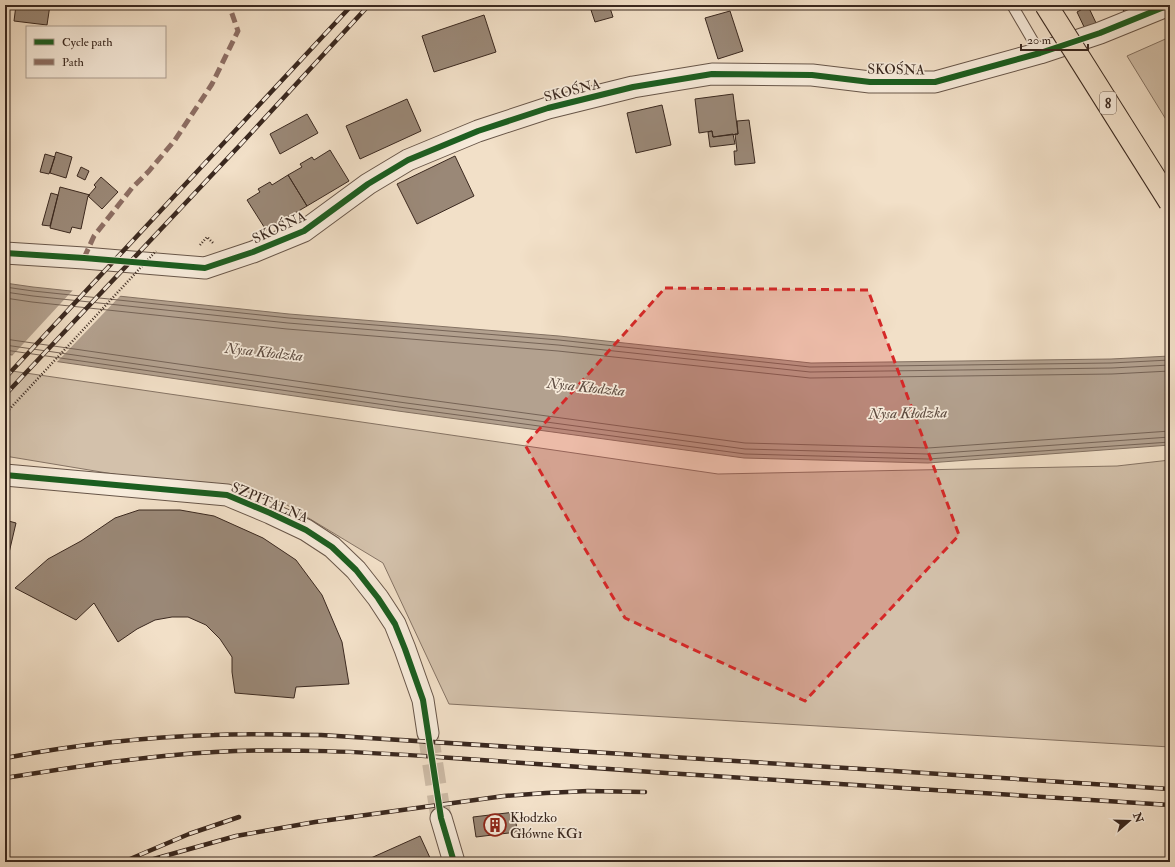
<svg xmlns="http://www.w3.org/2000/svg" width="1175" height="867" font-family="'IM FELL Double Pica',serif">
<rect width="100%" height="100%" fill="#f2e0c8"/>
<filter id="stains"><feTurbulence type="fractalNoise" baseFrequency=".005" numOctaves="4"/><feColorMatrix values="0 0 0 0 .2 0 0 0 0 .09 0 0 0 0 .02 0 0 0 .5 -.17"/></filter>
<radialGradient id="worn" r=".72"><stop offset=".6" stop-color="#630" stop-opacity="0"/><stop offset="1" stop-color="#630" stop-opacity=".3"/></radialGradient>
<!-- green -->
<path fill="#d3c1ab" stroke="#867465" d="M1170 37V126L1127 56Z
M5 370 718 474 1117 466 1170 460V747L449 704 383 563 282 502 5 456Z"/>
<!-- water -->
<path fill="#b3a18f" stroke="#837162" d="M5 283 33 287 289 314 559 336 811 363 1111 359 1170 356V445L928 463 744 458 398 411 5 354Z"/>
<!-- pier -->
<path fill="#f2e0c8" d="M73 290 121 295 56 363 11 357Z"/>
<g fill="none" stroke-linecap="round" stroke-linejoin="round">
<!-- shore -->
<path stroke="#766457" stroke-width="1" d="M5 287 33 291 289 318 559 340 810 367 1111 363 1170 360
M5 292 33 296 288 323 558 345 810 372 1112 368 1170 365
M5 298 32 302 287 329 558 351 810 378 1112 374 1170 371
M5 339 400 396 745 443 928 448 1170 431
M5 345 399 402 745 449 928 454 1170 437
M5 350 399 407 745 454 928 459 1170 442"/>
</g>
<!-- building -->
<path fill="#9a8877" stroke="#3a281f" d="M16 5H50L47 25 14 21Z
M590 5H607L591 10Z
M607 5H609L613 17 595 22 591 10Z
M1121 5H1145L1125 14Z
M1088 6 1097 25 1086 31 1077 12Z
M730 11 743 51 718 59 705 18Z
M484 15 496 52 434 72 422 36Z
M733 94 738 134 713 137 712 131 699 133 695 99Z
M407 99 421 131 360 159 346 126Z
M662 105 671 145 636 153 627 113Z
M307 114 318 133 280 154 270 134Z
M749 120 755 163 735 165 734 151H737L735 134H738L737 121Z
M712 131 713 137 733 134 735 144 710 147 708 132Z
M330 150 349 181 307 206 288 175 302 167 300 164 312 157 314 160Z
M56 152 72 157 66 178 50 173Z
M45 154 55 157 49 174 40 172Z
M455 156 474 196 417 224 397 184Z
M81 167 89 171 85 180 77 176Z
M288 175 307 206 266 230 247 200 260 192 258 189 270 182 272 185Z
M101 177 118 192 102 209 88 196 96 187 94 185Z
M60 187 90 195 88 196 81 229 72 227 70 233 50 228Z
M51 193 58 195 50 226 42 225Z
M139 510H180L214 516 263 538 296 560 322 595 342 642 349 684 296 687 294 698 235 693 232 672V657L220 639 206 625 188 617H172L155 620 137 629 118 642 94 603 76 620 15 588 48 559 81 541 115 518Z
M5 520 16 523 5 570Z
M515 812 517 832 476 837 473 817Z
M420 836 431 860 427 862H362Z"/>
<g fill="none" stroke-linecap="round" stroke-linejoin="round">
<!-- street-tunnel -->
<path stroke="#cdbba6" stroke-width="21" stroke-dasharray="21 10" stroke-linecap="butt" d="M428 733 441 818"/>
<!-- lane casing -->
<g stroke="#685649" stroke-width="12">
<path id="lane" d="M1012 5 1040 53"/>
</g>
<!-- street casing -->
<g stroke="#685649" stroke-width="23">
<path id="street" d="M5 253 84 258 205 268 253 252 304 231 368 184 408 160 478 131 548 108 633 87 712 74 812 75 870 82H935L1040 53 1100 33 1169 5
M5 475 227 495 270 513 306 530 332 547 356 570 378 598 395 624 405 649 423 700 428 733
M441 818 454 862"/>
</g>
<!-- path -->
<path stroke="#3a281f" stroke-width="2.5" stroke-dasharray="1 2" stroke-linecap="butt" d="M200 245 207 237 213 243"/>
<!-- lane -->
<use href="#lane" stroke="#f7ebdb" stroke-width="10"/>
<!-- street -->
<use href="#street" stroke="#f7ebdb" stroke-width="21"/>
<!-- rail casing -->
<g stroke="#3a281f" stroke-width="4.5">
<path id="rail" d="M5 378 352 5
M5 395 241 144 369 5
M5 758C74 745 144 737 214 735 250 733 286 735 321 735L878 770 1170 789
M5 778C75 767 144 756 215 752 289 748 364 752 438 757 514 762 590 767 666 773 834 784 1002 794 1170 805
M123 862 189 834 239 817
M143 862 236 836 315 822 504 796 546 793 588 791 645 792"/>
</g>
<!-- rail -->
<use href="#rail" stroke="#f7ebdb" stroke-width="3" stroke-dasharray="9" stroke-linecap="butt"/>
<!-- highway-bridge casing -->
<g stroke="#3a281f" stroke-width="24" stroke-linecap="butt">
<path id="highway-bridge" d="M1046 5 1170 202"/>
</g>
<!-- path-bridge -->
<path stroke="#3a281f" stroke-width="2.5" stroke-dasharray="1 2" stroke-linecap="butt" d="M5 414 156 251"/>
<!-- highway-bridge -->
<use href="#highway-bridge" stroke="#f2e0c8" stroke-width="22"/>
<!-- quiet -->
<path stroke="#8d6e63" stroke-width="5" stroke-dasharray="10 5" stroke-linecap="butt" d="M84 258 94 236 132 188 149 171 175 140 212 84 238 31 229 5"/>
<!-- cycleway casing -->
<g stroke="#f7ebdb" stroke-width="8">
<path id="cycleway" d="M5 253 84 258 205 268 253 252 304 231 368 184 408 160 478 131 548 108 633 87 712 74 812 75 870 82H935L1040 53 1100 33 1169 5
M5 475 227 495 270 513 306 530 332 547 356 570 378 598 395 624 405 649 423 700 441 818 454 862"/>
</g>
<!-- cycleway -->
<use href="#cycleway" stroke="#1b5e20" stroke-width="6"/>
</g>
<!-- marked area -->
<path fill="#d62828" fill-opacity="0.2" stroke="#d62828" stroke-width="3" stroke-dasharray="8 5" stroke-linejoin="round" d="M665 288 868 290 959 535 805 701 625 618 525 445Z"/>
<!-- icons -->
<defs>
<g id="building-ring" transform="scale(1.15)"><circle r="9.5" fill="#f7ebdb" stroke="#8f2418" stroke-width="1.5"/><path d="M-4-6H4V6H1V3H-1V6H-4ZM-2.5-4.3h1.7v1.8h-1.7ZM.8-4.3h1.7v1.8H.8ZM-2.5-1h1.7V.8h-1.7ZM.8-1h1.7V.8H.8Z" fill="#8f2418"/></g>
</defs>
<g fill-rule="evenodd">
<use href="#building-ring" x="495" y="825"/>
</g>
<g text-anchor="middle" stroke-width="3.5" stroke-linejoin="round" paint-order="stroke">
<!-- shield labels -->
<rect fill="#f7ebdb" stroke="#736257" stroke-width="1" x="1100" y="92" width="16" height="22" rx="3"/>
<g font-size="13" font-weight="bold" fill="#3a281f">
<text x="1108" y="108">8</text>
</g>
<!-- street labels -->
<g font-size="14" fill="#3a281f" stroke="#f7ebdb">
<text transform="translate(896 69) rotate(1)" y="5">SKOŚNA</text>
<text transform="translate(572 90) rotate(-14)" y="5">SKOŚNA</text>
<text transform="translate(279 227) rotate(-25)" y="5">SKOŚNA</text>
<text transform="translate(270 502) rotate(23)" y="5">SZPITALNA</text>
</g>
<!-- poi labels -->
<g font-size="14" fill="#3a281f" stroke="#f7ebdb" text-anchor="start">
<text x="510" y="822">Kłodzko<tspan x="510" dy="16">Główne KG1</tspan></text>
</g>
<!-- water labels -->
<g font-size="15" font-style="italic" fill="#5e4c41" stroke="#f7ebdb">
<text transform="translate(264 352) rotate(6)" y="5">Nysa Kłodzka</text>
<text transform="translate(586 387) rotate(6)" y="5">Nysa Kłodzka</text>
<text transform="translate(908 413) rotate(-1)" y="5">Nysa Kłodzka</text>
</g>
</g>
<!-- margin -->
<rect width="1175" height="867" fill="none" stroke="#f2e0c8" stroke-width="20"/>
<rect x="6" y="6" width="1163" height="855" fill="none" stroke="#3a281f" stroke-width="2"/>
<rect x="10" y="10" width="1155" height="847" fill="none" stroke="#3a281f"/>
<!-- legend -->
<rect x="26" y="26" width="140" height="52" fill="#f7ebdb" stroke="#ab9d90"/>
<rect x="34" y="39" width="20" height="6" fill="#1b5e20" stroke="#ab9d90"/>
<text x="62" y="46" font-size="12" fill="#3a281f">Cycle path</text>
<rect x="34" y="59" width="20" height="6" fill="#8d6e63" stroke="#ab9d90"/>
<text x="62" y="66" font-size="12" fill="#3a281f">Path</text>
<!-- north arrow -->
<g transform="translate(1129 821) rotate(70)" stroke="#f7ebdb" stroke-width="3" paint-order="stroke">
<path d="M0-3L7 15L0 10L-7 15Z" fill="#3a281f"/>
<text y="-6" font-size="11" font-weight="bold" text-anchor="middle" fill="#3a281f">N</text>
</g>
<!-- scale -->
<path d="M1021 44v6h67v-6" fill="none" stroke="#3a281f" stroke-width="2"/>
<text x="1027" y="44" font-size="12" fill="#3a281f" stroke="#f7ebdb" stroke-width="3" paint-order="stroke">20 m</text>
<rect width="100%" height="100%" filter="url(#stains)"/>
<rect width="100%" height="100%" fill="url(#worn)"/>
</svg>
